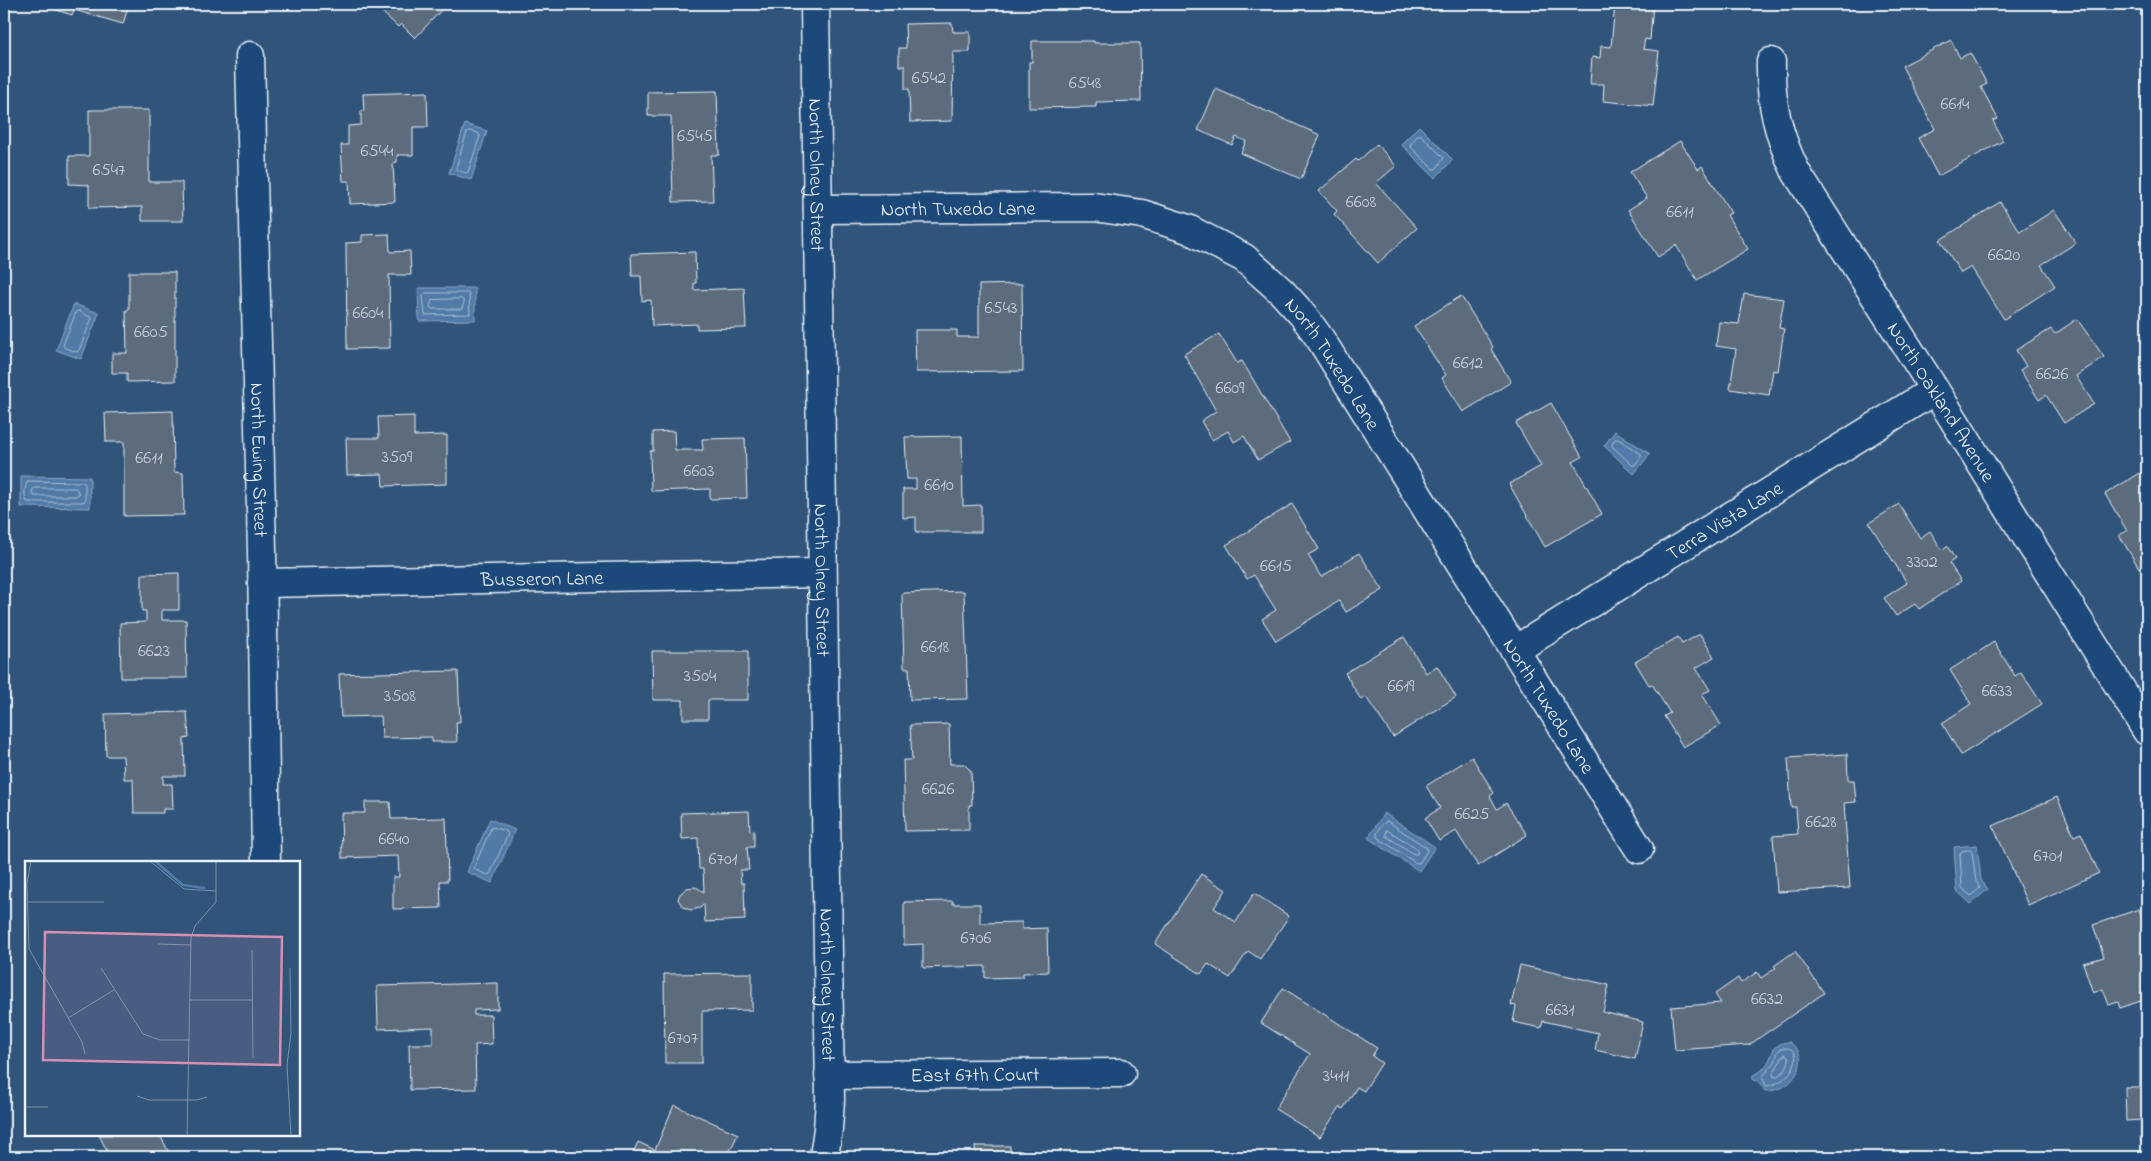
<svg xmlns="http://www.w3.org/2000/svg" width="2151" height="1161" font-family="'Indie Flower',sans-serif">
<rect width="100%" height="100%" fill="#31547b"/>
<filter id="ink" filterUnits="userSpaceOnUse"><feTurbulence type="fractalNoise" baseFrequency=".02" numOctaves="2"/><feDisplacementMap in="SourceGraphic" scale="10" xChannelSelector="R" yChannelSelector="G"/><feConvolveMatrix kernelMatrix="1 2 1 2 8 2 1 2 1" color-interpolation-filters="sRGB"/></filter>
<g filter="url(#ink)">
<!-- water -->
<path fill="#517aa6" stroke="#8daac7" d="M465 124 487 131 471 180 449 173Z
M1419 126 1453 160 1435 178 1401 144Z
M418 288H475V320L419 321Z
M74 304 99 313 81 359 56 350Z
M1615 431 1650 454 1634 474 1604 446Z
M21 476 90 477V508L21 507Z
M1384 813 1435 847 1419 871 1368 838Z
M490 819 515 830 492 883 467 872Z
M1977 845 1981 880 1988 889 1971 904 1957 891 1954 847Z
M1789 1042C1810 1054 1799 1080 1781 1088 1776 1090 1770 1091 1765 1091L1758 1081 1753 1080V1075C1765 1072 1771 1058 1774 1048L1782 1043Z"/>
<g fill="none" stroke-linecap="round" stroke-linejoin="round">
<!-- shore -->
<path stroke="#acc1d7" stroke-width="1" d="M470 131 478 133 480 136 468 172 466 173 457 170 456 168 467 132Z
M1418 135H1421L1444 158 1436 169H1433L1410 146Z
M426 293H469L470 314 425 315 423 296Z
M462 299 464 302 462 309H432L430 307 432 300Z
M79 311 92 318 79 350 77 352 65 348 63 345 76 312Z
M1615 439H1618L1641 454V457L1635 465H1632L1612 446Z
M28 481 83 482 85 484V501L82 502H27C24 498 24 485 28 481Z
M34 488H76L79 494 76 496H34L32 493Z
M1387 821 1427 848V851L1419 863H1416L1377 837C1376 832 1382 823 1387 821Z
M492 827 506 831 508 834 490 874 487 875 476 870 474 868Z
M1387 830 1418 849 1417 854H1414L1386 836Z
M1970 850 1972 852 1976 881 1980 888 1971 896 1962 888 1960 854 1962 851Z
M1783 1048C1807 1045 1795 1083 1766 1086L1762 1077 1775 1062 1778 1051Z
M1785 1054 1789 1057C1789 1066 1783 1075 1774 1077L1773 1074Z"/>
</g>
<!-- building -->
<path fill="#5c6c7c" stroke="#e8f1f8" d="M38 4H129L123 24 74 10 72 15Z
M376 4H447L415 38 401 24 398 27 379 9 380 8Z
M1615 4H1653L1650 40 1645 39 1643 49 1659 51 1653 106 1603 101 1604 84H1590L1592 57 1600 58 1601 46 1611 47Z
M952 23 953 32H970V52H953L952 121 910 122 909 89H905V66H899V48H906L905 24Z
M1951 40 1960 58 1970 53 1987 84 1981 87 1998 119 1993 121 2003 141 1938 176 1918 138 1935 129 1902 66Z
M1032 41H1094V43H1140L1141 101 1096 102V107L1029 108V62H1032Z
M1216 89 1320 135 1301 179 1241 153 1246 141 1236 137 1232 145 1198 130Z
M717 91 719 155H711L713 201 673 202 671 116H648V92Z
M427 92 428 127H413V155H397V162L393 163 395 202 350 204 349 181H343L341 145H348V126L361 125V111H364L363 94Z
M89 110H149V182H182L183 221H142V207L89 208V185L69 184V156H89Z
M1680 141 1698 169 1702 166 1731 213 1727 215 1748 249 1697 280 1676 245 1658 257 1628 210 1647 198 1630 172Z
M1377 144 1396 166 1376 183 1417 228 1378 263 1334 214 1337 211 1319 191 1356 159 1358 161Z
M2000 202 2020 232 2054 210 2076 243 2041 265 2055 286 2004 319 1971 267 1961 273 1940 240Z
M389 234 390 252 410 251 411 275H389L390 348 347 349 346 243 362 242V235Z
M695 252 696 283H694V290L744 288 746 328 697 329V324L652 326 651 300 642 301 641 276H632L631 254Z
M129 272H175V381L127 382V373H112V353H127L126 310H129Z
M1022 284 1023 371 916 372 915 330H957V337H979V285Z
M1744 294 1784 299 1779 328 1784 329 1778 371 1773 370 1769 395 1730 389 1736 349 1716 346 1719 322 1739 324Z
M1461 296 1493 347 1491 349 1511 382 1463 412 1442 378 1446 375 1414 326Z
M2077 319 2104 357 2076 376 2094 404 2064 423 2046 395 2039 400 2020 370 2026 366 2016 350 2051 329 2055 334Z
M1219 334 1237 363 1242 361 1290 442 1258 460 1244 436 1234 442 1228 431 1212 440 1201 421 1216 411 1184 354Z
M1551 403 1582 457 1573 462 1602 514 1545 547 1509 484 1541 466 1516 423Z
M173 411 174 472 183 473 184 515 124 516V442H106L105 413Z
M414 416V436L447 435V484L383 486 382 474 347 475 346 438H379L378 417Z
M674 431 675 450H703L702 439 745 438 747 498 710 499V489L651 491 650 451H653V432Z
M962 436 963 506 981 505V532H916V517L903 518V489H916V479H907L905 437Z
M2147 469V563L2139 568 2119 535 2127 531 2105 494Z
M1292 504 1319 549 1308 555 1321 577 1359 553 1383 590 1346 612 1339 601 1276 641 1262 619 1276 610 1254 575 1247 579 1226 545Z
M1899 504 1920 538 1930 531 1942 550 1947 546 1955 559 1949 563 1961 581 1919 609 1915 604 1896 616 1884 598 1907 583 1869 523Z
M179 573V610H162V620H186L187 678H121L120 623 146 622V611H142V574Z
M964 591 968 699 910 700 909 668H904L902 593Z
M1700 634 1714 657 1696 668 1710 690 1702 694 1721 725 1683 747 1664 716 1670 713 1652 684 1649 685 1635 662 1678 637 1682 644Z
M1404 637 1426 673 1437 666 1456 697 1393 737 1366 697 1361 700 1345 673Z
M1994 642 2015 676 2021 672 2042 704 1961 755 1942 723 1971 704 1950 670Z
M652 651H748V700H708V719H683V700H653Z
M458 671 460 722H456L457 742H432V737L382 738 381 716 341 717 339 674Z
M187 712 189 738 184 739 185 776H163V784H172L173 809H163V813H134L133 779H124L123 756H106L105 714Z
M949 724 950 764H964L971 771 972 805H969V830L905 831 903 760H912L910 725Z
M1847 754 1848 780H1854L1856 802 1844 803 1850 888 1777 892 1773 836 1798 834 1796 807H1791L1788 758Z
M1472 757 1494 793 1490 796 1497 809 1506 803 1527 835 1478 866 1456 831 1439 841 1425 818 1440 808 1426 786Z
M2057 797 2074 836 2081 833 2099 873 2028 905 1993 826Z
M365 802H390L391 819 446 818 448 881H440L441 908 393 909V877H399L398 856 342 858 341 813H365Z
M749 811 750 831 754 830V847H747L749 870H740L741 883H744L745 920 705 922 704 904 700 908 691 910 683 907 678 899 680 894 687 888 696 887 704 892 703 869H699L698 838 682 839 681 813Z
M1201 874 1226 890 1214 908 1236 922 1254 893 1289 916 1260 959 1248 951 1230 978 1208 964 1201 974 1155 944Z
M953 901V904H980V923L1022 922V929L1047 928 1048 972 1023 973V977L985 978V966L923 968V944L904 945V902Z
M2139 909 2146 930 2147 929V999L2120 1008 2118 1002 2109 1005 2103 989 2093 993 2083 963 2104 957 2093 925Z
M1795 951 1824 993 1749 1045 1675 1050 1671 1007 1721 1003 1715 994 1738 978 1741 983 1757 972 1761 978 1776 968 1774 966Z
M1520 965 1609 985 1603 1012 1643 1022 1635 1059 1595 1050 1598 1033 1543 1021 1541 1028 1513 1022 1516 1006 1511 1005Z
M752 973V1010L702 1011V1063H665L664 974Z
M498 983V1009L474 1010V1015H491L492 1044 475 1045 476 1089 410 1090 409 1044H433V1027L378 1029 377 986Z
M1283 988 1377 1048 1372 1056 1382 1063 1364 1091 1357 1087 1343 1109 1340 1107 1320 1137 1275 1109 1310 1054 1261 1023Z
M2140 1047H2147V1142H2141V1120L2126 1121 2125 1087H2140Z
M674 1105 738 1134 727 1157H631L638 1142 655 1150Z
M99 1135H160L171 1157H110Z
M975 1146H1010V1157H976Z
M906 1151H946V1157H906Z"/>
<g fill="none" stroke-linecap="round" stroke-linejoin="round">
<!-- minor casing -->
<g stroke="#e8f1f8" stroke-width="31">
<g id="minor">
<path id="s1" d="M815 4 830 1100 828 1129 824 1157"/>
<path id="s2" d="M250 56 262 550 266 862"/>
<path id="s3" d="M1771 62C1770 102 1778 136 1796 172L1952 417 2147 731"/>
<path id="s4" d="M818 209 1094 207 1142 214 1188 229 1244 258 1281 291 1303 315 1321 340 1639 849"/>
<path id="s5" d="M262 583 822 573"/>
<path id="s6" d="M1515 650 1933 391"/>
<path id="s7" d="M829 1075 1121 1073"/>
</g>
</g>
<!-- minor -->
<use href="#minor" stroke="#1f4a7a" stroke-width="28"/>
</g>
</g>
<g text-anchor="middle" stroke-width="4" stroke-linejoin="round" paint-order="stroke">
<!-- number labels -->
<g font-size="18" fill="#c5d0d9">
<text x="929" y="83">6542</text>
<text x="1085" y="88">6548</text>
<text x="1955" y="109">6614</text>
<text x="695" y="141">6545</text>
<text x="377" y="156">6544</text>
<text x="109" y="175">6547</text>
<text x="1361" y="207">6608</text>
<text x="1680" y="217">6611</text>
<text x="2004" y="260">6620</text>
<text x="1001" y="313">6543</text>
<text x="368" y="318">6604</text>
<text x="151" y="337">6605</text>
<text x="1468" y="368">6612</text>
<text x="2052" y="379">6626</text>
<text x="1230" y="393">6609</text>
<text x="397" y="462">3509</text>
<text x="149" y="463">6611</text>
<text x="699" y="476">6603</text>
<text x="939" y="490">6610</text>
<text x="1922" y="567">3302</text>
<text x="1276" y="571">6615</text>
<text x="935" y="652">6618</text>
<text x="154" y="656">6623</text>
<text x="700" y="681">3504</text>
<text x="1401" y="691">6619</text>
<text x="1997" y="696">6633</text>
<text x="400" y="701">3508</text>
<text x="938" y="794">6626</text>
<text x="1472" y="819">6625</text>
<text x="1821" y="827">6628</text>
<text x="394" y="844">6640</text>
<text x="2048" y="861">6701</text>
<text x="723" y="864">6701</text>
<text x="976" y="943">6706</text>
<text x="1767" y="1004">6632</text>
<text x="1560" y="1015">6631</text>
<text x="683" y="1043">6707</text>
<text x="1336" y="1081">3411</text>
</g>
<!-- street labels -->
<g font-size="20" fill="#e8f1f8" stroke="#1f4a7a">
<text dy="7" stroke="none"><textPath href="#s1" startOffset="171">North Olney Street</textPath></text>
<text dy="7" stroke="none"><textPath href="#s4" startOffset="140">North Tuxedo Lane</textPath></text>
<text dy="7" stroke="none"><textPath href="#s4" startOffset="575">North Tuxedo Lane</textPath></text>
<text dy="7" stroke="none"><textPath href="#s3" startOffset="386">North Oakland Avenue</textPath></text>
<text dy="7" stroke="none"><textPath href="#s2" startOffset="404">North Ewing Street</textPath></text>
<text dy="7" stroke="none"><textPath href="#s6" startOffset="246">Terra Vista Lane</textPath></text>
<text dy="7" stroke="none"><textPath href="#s5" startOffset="280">Busseron Lane</textPath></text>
<text dy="7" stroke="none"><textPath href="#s1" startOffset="576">North Olney Street</textPath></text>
<text dy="7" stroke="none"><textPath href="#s4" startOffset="980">North Tuxedo Lane</textPath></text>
<text dy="7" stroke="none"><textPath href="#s1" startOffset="981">North Olney Street</textPath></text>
<text dy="7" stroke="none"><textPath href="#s7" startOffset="146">East 67th Court</textPath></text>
</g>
</g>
<!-- overview -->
<g transform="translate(25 861)">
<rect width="275" height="275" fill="#31547b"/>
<path fill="none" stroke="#517aa6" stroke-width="2.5" d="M130 0 158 24 180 27"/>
<path fill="none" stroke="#7a93ad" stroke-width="1" d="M6 0 2 23 4 88 57 181 60 193M125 0 159 28 191 30M2 41H79M133 83 166 84M227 89 228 197M76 107 118 173 135 179H165M265 107 266 172 262 204 266 275M165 139H227M43 157 89 129M112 235 124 239H172L182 236M0 246H23M162 275 166 77 170 65 191 41V0"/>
<path fill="#d78fb1" fill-opacity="0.15" stroke="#d78fb1" stroke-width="2.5" d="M20 71 257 76 255 204 18 199Z"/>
<rect width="275" height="275" fill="none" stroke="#e8f1f8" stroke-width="2.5"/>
</g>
<!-- margin -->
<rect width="2151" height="1161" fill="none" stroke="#1f4a7a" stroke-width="20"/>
<rect x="10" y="10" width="2131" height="1141" fill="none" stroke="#e8f1f8" stroke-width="2" filter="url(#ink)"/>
</svg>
